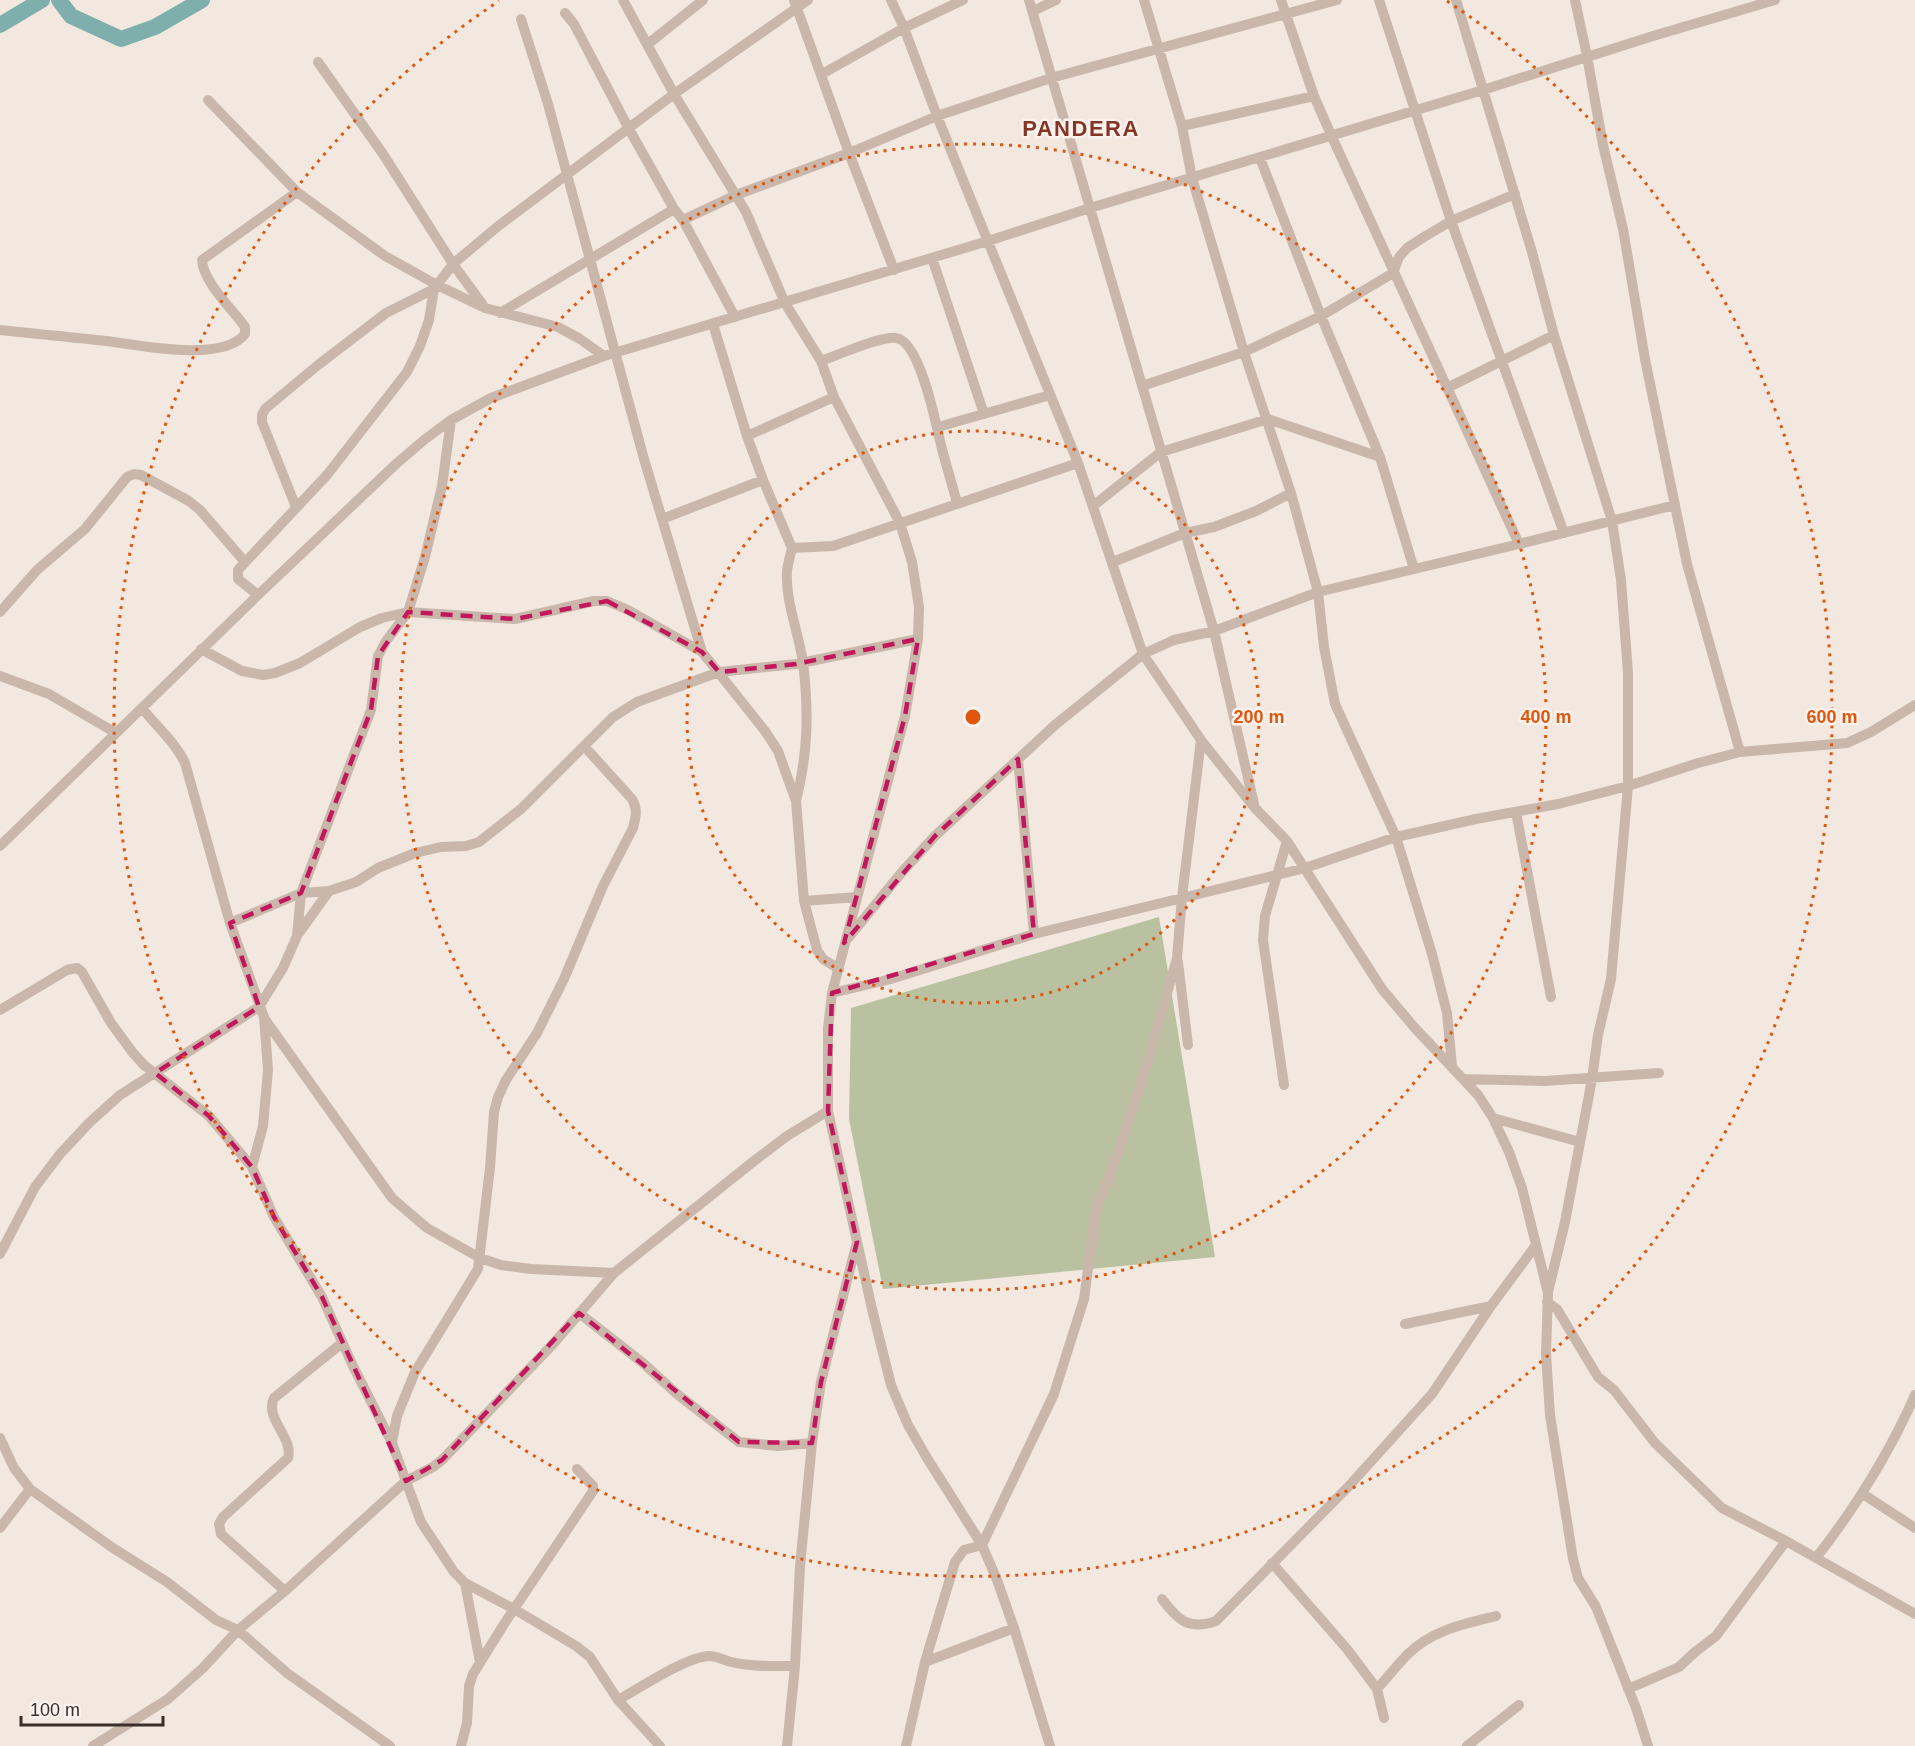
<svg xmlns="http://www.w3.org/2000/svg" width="1915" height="1746" font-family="Arial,sans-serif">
<rect width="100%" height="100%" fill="#f2e8e0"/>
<!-- green -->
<path fill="#b9c1a0" d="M1159 917 1215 1257 883 1289 849 1119 851 1008Z"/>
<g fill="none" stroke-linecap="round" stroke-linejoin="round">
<!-- river -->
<path stroke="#7fafad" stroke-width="16" d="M59 0 71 16 121 39 155 27 202 0
M0 25 42 0"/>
<!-- minor -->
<path stroke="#cab7ac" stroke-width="10" d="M623 0 674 94 746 212 785 303 821 361 834 397 900 523 912 562 919 607 918 639 905 716 832 993 828 1028V1111L872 1309 891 1385 908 1425 927 1458 982 1545 997 1580 1014 1628 1050 1746
M794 0 849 153 894 270
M891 0 904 28 937 116 1078 463 1143 654 1201 740 1254 807 1287 841 1382 989 1414 1027 1478 1095 1493 1118 1509 1152 1522 1188 1548 1293 1546 1354 1550 1415 1573 1559 1578 1578 1596 1607 1636 1708 1648 1746
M1029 0 1214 631 1254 804
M1144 0 1182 126 1192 178 1244 352 1291 493 1318 592 1324 647 1335 704 1396 837 1432 954 1447 1013 1452 1066
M1281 0 1314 96 1332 137 1519 544
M1379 0 1451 221 1564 533
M1456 0 1532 252 1554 335 1612 521 1621 580 1628 673V786L1611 979 1598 1035 1592 1079 1565 1222 1548 1292
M1033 11 1056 0
M565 13 574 24 629 129 674 209 683 220 735 317
M521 19 548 104 644 459 702 652
M648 44 703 0
M318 62 383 154 453 264 483 305
M822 74 904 28 963 0
M208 100 297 192 385 256 437 285 485 308 558 327 580 339 604 356
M1182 126 1314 96
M1260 158 1321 316 1380 457 1414 569
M683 220 736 195 849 153 937 116 1051 78 1337 0
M932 258 984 414
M500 313 674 209
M713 324 747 436 763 480 792 548 833 546 1078 463
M0 330C35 334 71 337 106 341 138 345 223 363 245 334V327C233 310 203 282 202 260L297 192
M821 361C838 355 880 336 896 338 920 341 936 424 941 445 946 465 952 484 957 503
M1142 386 1244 352 1321 316 1393 273 1399 257 1407 248 1424 237 1451 221 1515 194
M1447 388 1554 335
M938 427 1050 395
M747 436 834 397
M1093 506 1161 452 1268 419 1380 457
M296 507 262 422V415L265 409 318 365 386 313 434 289 453 264 497 227 674 94 808 0
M662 519 763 480
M792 548C790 556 788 563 787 571 785 601 799 633 803 663 809 711 808 754 796 801
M1113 562 1185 533 1214 527 1256 511 1291 493
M258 595 238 579V570L327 475 407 372 420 346 429 320 434 289
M0 612 37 570 85 529 127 477 134 474 141 475 189 501 200 510 245 562
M201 649 242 671 263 675 275 673 300 663 360 627 382 618 408 612 515 619 594 601H607L628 610 702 652 765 731 778 751 796 801 804 901 817 950 823 959 839 969
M0 676 49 694 116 733
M142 708C156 726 175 742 185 763L230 923 264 1017 268 1070 263 1126 252 1167 274 1217 322 1297 352 1364 392 1443 421 1522 454 1572 465 1583 514 1609 576 1646 590 1657 618 1700 660 1746
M1740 752 1847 743 1871 732 1915 705
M1018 759 1034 934
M1516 812 1551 997
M0 846 258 595 396 464 424 440 451 420 491 398 604 356 988 241 1090 208 1483 90 1653 36 1775 0
M804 901 857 897
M230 923 301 893 329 891 356 882 378 868 415 853 441 847 466 846 479 842 521 809 584 746
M299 933 329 891
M849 937 902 872 935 836 1055 725 1143 654 1174 640 1214 631 1318 592 1519 544 1675 505
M1178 962 1188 1045
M832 993 891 979 1034 934 1305 868 1396 837 1476 819 1558 804 1628 786 1698 763 1740 752 1687 564 1645 359 1623 229 1603 145 1587 56 1575 0
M0 1010 67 970 77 968 82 972 111 1023 133 1053 144 1065 209 1116 252 1167
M264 1018 392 1198 427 1228 480 1258 501 1265 531 1269 614 1273
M1464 1079 1545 1081 1659 1073
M1284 1085 1263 940 1265 916 1287 841
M1493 1118 1580 1142
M0 1254 35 1187 60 1154 90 1122 120 1095 259 1007 283 968 297 936 301 893 371 710 378 656 386 641 408 612 425 557 442 486 451 420
M1547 1302 1557 1309 1598 1377 1614 1390 1655 1443 1722 1508 1786 1541
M579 1313 643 1363 677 1394 739 1442 778 1446 812 1443
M1405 1324 1491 1306
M0 1438 14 1468 30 1489 113 1548 167 1582 216 1620 238 1630 287 1673 390 1746
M392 1442 397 1416 415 1372 478 1269 490 1168 494 1112 498 1097 506 1080 537 1033 564 979 603 886 633 828C636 816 638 810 632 799L584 746 613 717 637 702 719 672 796 664 918 639
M1863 1494 1915 1528
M0 1528 30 1489
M1816 1558C1855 1508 1889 1454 1915 1395
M1272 1563 1347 1649 1377 1689 1384 1718
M465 1583 480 1662
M285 1591 221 1534 219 1524 223 1517 288 1458C294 1438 264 1418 274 1398L342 1343
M1162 1599C1177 1619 1188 1631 1216 1621L1348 1487 1432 1394 1491 1306 1536 1245
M925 1662 1014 1628
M1377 1689C1387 1678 1397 1665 1408 1654 1432 1630 1464 1624 1496 1616
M1628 1689 1679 1667 1695 1652 1716 1636 1786 1541 1915 1614
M618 1700C640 1688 686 1657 709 1656 718 1656 723 1660 731 1662 751 1667 775 1666 795 1666
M93 1746 168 1699 203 1668 238 1630 285 1591 406 1481 433 1467 442 1460 554 1343 614 1273 754 1161 787 1136 828 1111
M461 1746 467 1723 469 1686 473 1674 506 1621 593 1491V1486L577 1469
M787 1746 795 1666 800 1566 812 1443 821 1382 856 1246
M906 1746 925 1662 955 1562 964 1550 982 1545 1054 1394 1084 1299 1096 1210 1117 1157 1150 1054 1177 958 1182 897 1201 740
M1467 1746 1519 1705"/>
</g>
<!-- marked area -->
<path fill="none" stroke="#c2185b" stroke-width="4.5" stroke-dasharray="12 8" stroke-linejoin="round" d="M607 601 702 652 719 672 796 664 918 639 905 716 844 943 935 836 1018 759 1034 934 832 993 828 1111 857 1242 821 1382 812 1443 739 1442 579 1313 442 1460 406 1481 322 1297 274 1217 252 1167 209 1116 155 1073 259 1007 230 923 301 893 371 710 378 656 408 612 515 619Z"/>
<!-- distance rings -->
<g fill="none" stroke="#df570e" stroke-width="3" stroke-dasharray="3 6">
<circle cx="973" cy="717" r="286"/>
<circle cx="973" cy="717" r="573"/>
<path d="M1447 1A859 859 0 1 1 499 1"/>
</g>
<g text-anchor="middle" stroke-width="5" stroke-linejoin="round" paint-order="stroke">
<!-- district labels -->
<g font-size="22" font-weight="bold" letter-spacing="1.5" fill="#853526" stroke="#faf2ec">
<text x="1081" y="136">PANDERA</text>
</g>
</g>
<circle cx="973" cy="717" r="9" fill="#df570e" stroke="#faf2ec" stroke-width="3"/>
<g font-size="18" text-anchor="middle" font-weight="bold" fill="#df570e" stroke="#faf2ec" stroke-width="5" stroke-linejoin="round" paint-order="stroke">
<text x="1259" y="723">200 m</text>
<text x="1546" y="723">400 m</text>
<text x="1832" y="723">600 m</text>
</g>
<!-- scale -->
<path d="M21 1716v9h142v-9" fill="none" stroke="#392e2a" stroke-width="3"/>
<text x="30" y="1716" font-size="18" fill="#392e2a" stroke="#faf2ec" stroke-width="4.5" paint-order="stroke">100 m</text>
</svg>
